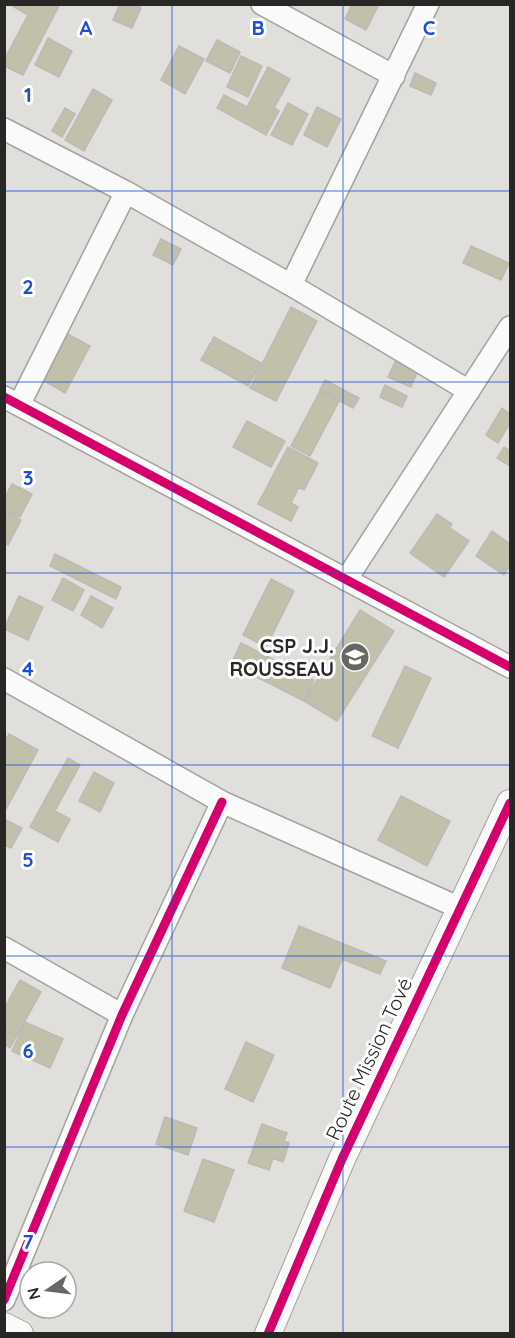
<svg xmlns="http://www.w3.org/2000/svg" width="515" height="1338" font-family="Quicksand,sans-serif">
<rect width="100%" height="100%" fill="#e1dfdc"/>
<!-- building -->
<path fill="#c1c0aa" stroke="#bbbab8" stroke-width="1.5" d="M9 4H60L23 75 4 66V60L28 15Z
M120 4H135L141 8 132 28 113 20Z
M352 4H379L366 30 345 19Z
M48 38 72 51 59 77 35 65Z
M217 40 240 52 230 73 206 61Z
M179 46 204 59 185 94 161 80Z
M241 56 262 66 248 97 227 87Z
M268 67 290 79 274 108 279 111 266 135 217 108 224 95 247 107Z
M415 73 436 83 431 95 410 86Z
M93 89 112 100 84 151 65 140Z
M288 103 308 114 292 145 271 135Z
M317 107 341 119 327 147 304 135Z
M65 108 75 114 62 137 52 131Z
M161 239 181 249 173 265 153 255Z
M471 246 509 263 501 280 463 263Z
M291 307 317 321 276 401 250 388Z
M66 333 90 346 65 393 41 379Z
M214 337 261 363 248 386 201 360Z
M396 360 418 370 411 387 388 377Z
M325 380 359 398 353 408 320 390Z
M385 385 407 396 402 407 380 397Z
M320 391 339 401 310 456 291 446Z
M502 408 510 414V423L498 443 486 435Z
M247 421 285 441 271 467 233 447Z
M288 447 318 463 304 490 299 487 291 503 298 507 291 521 258 504Z
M504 447 510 451V466L497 458Z
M12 484 32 494 20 517 4 510V499Z
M4 511 21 520 8 545 4 543Z
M437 514 452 524 450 528 469 541 444 577 410 553Z
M492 531 510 544V565L504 575 476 556Z
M55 554 121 587 116 599 50 566Z
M63 578 84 590 73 611 52 600Z
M271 579 294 591 266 647 243 635Z
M19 596 43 607 28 640 4 629Z
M91 596 113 608 102 628 81 615Z
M360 610 394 631 337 721 304 701Z
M241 643 314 680 304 701 231 664Z
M405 666 431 678 398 748 372 736Z
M9 734 38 750 4 813V743Z
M68 758 80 765 55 811 70 819 58 842 30 827Z
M94 772 114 783 100 812 79 801Z
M401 796 450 821 427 866 378 840Z
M4 819 22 828 11 848 4 845Z
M299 926 386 961 380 974 342 959 330 988 282 968Z
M20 980 41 992 16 1037 4 1030V1009Z
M25 1022 63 1039 50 1068 12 1051Z
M7 1032 16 1037 10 1048 4 1044V1036Z
M246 1042 274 1055 253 1102 225 1089Z
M165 1117 197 1128 188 1155 156 1144Z
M262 1124 287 1133 284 1141 289 1143 283 1162 273 1158 269 1170 248 1163Z
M203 1159 234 1170 214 1222 184 1211Z"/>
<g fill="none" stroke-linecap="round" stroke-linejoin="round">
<!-- minor casing -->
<g stroke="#a4a2a0" stroke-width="24">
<path id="minor" d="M262 4 394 76
M4 129 126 192 291 285 469 391
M291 285 428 4
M4 397 510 667
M19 405 126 192
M346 580 510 327
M4 679 222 802 460 908
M4 948 122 1015
M4 1300 122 1015 222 802"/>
</g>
<!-- tertiary casing -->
<g stroke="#a4a2a0" stroke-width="28">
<path id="tertiary" d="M4 1326 20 1334
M268 1334 342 1159 510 803"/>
</g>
<!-- minor -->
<use href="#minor" stroke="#fafafa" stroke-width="21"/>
<!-- tertiary -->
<use href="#tertiary" stroke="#fafafa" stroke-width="26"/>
<!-- cycleway casing -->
<g stroke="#fff" stroke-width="13">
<path id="cycleway" d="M4 397 510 667
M4 1300 122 1015 222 802
M268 1334 342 1159 510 803"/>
</g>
<!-- cycleway -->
<use href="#cycleway" stroke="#d6006c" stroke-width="9"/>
</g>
<!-- grid -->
<path fill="none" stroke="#1d4ed8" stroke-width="1.5" stroke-opacity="0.55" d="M172 4V1334M343 4V1334M4 191H510M4 382H510M4 573H510M4 765H510M4 956H510M4 1147H510"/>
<!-- icons -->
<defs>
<g id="school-disc" transform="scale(1.5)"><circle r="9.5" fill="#696765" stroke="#fff"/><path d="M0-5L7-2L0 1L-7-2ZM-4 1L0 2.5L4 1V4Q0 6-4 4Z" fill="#fff"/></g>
</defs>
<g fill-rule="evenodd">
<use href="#school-disc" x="355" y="657"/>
</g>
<g text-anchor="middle" stroke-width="6" stroke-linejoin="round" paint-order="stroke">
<!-- poi labels -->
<g font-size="20" font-weight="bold" fill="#282725" stroke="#fff" text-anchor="end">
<text x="334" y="653">CSP J.J.<tspan x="334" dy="23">ROUSSEAU</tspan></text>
</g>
<!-- street labels -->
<g font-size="20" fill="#282725" stroke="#fff">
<text transform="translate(369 1059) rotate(-65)" y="7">Route Mission Tové</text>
</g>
</g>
<g font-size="20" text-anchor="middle" font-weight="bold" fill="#1d4ed8" stroke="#fff" stroke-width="6" stroke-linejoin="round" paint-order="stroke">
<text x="86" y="35">A</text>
<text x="258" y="35">B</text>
<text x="429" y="35">C</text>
<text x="28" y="102">1</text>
<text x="28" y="294">2</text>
<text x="28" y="485">3</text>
<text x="28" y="676">4</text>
<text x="28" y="867">5</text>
<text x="28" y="1058">6</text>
<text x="28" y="1249">7</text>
</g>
<!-- border -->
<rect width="515" height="1338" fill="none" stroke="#282725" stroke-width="12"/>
<!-- north arrow -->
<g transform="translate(48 1290) rotate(256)"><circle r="28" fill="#ffffff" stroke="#a9a9a8" stroke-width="1.5"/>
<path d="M0-4.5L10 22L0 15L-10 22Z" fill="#696765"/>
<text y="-9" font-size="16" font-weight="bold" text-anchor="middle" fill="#282725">N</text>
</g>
</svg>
